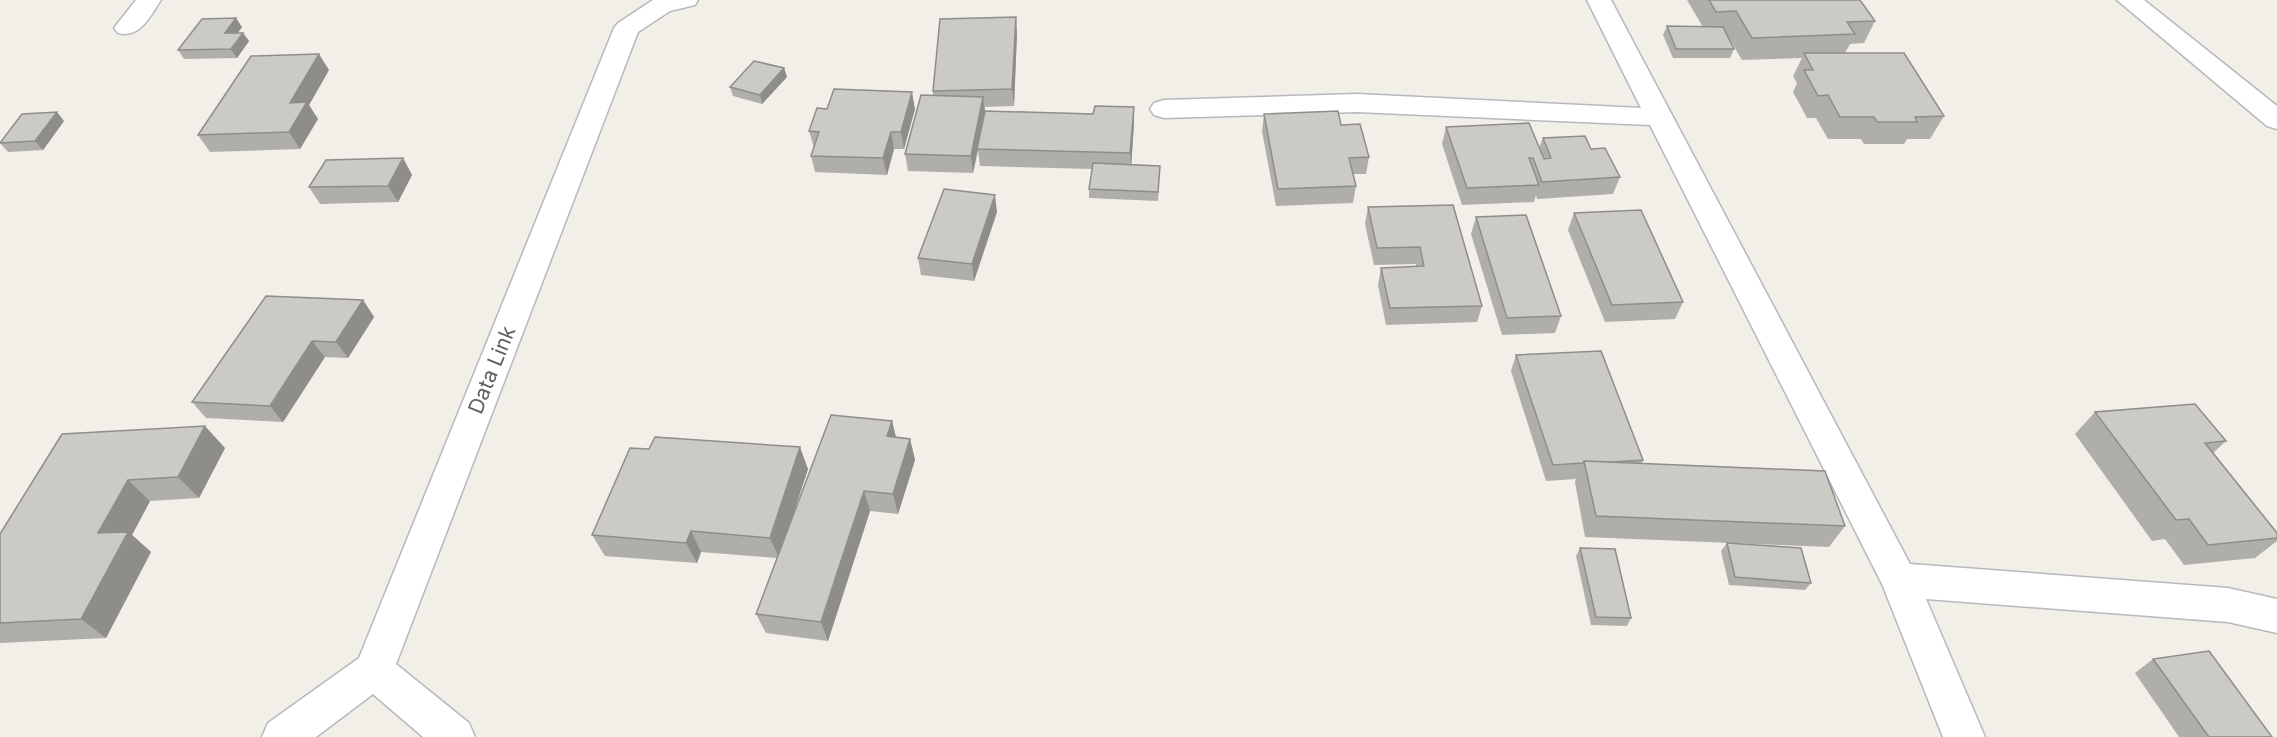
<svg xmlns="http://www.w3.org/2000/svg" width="2277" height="737" font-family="Inter,sans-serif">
<rect width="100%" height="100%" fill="#f1efe8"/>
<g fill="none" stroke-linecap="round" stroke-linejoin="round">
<!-- street casing -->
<g stroke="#b5b8bc" stroke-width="3">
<path id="street" d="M136 0H161C150 16 140 39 118 33L114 28Z
M653 0H698L695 5 670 11 638 32 396 664 469 723 475 737H423L373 694 316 737H262L268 723 359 658 614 28 618 23Z
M1587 0H1611L1910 564 2228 588 2277 599V633L2228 622 1926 599 1985 737H1943L1882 584 1650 125 1357 112 1164 118 1154 115 1150 109 1154 103 1164 100 1357 94 1641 108Z
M2117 0H2144L2277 106V129L2267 126Z"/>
</g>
<!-- street -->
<use href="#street" fill="#fff" fill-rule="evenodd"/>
</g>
<!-- wall -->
<path fill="#afaea9" d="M1687 0H1860L1875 21 1864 43 1850 44 1845 53 1944 116 1930 139H1907L1904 144H1864L1861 139H1828L1816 118H1807L1793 92 1797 83 1793 76 1802 58 1742 60 1726 33 1734 49 1730 58H1673L1663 35 1667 26 1703 27Z
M242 27 238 33H243L249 41 237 58 184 59 178 50Z
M1017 33 1014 106 985 107V111L1093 114 1134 107V123L1131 164 1160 166 1158 201 1089 198V189L1092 169 980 166 978 151 973 173 908 171 905 154 933 95V91Z
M784 68 787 77 762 104 733 96 730 87Z
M329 70 309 105 318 119 300 149 210 152 198 135Z
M915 109 904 149H894L887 175 815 172 811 156 814 148 809 131Z
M1264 114 1341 125 1369 157 1366 174H1353L1356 186 1353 203 1276 206 1262 131Z
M64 121 43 150 8 152 0 143Z
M1446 127 1539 148 1543 138 1591 149 1620 177 1613 194 1537 199 1536 195 1534 202 1462 205 1442 144Z
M403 158 412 175 398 202 320 204 309 187Z
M1453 205 1482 306 1477 322 1386 325 1378 285 1381 268 1416 267V264L1374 265 1365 224 1368 207Z
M997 212 974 281 921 275 918 258Z
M1574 213 1683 302 1675 319 1605 322 1568 230Z
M1476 217 1561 316 1555 333 1502 335 1471 234Z
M363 300 374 317 348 358 325 357 283 422 206 418 192 402Z
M1516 355 1643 460 1642 463 1845 526 1829 547 1585 537 1575 482 1576 479 1546 481 1511 371Z
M2095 412 2226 441 2213 453 2277 533V541L2255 558 2184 565 2165 539 2152 541 2075 434Z
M892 421 896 437 910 439 915 460 898 514 870 511 828 641 766 633 756 614 777 558 701 552 697 563 605 556 592 535 808 469 788 529Z
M62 434 225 448 199 498 150 501 132 535 151 552 106 638 0 643V534Z
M1727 543 1811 583 1805 590 1729 585 1721 551Z
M1580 548 1631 618 1627 626 1591 625 1576 556Z
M2153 659 2272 737H2179L2135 673Z"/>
<!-- shaded-wall -->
<path fill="#8f8d8a" d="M1016 17 1017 33 1014 106 1012 89Z
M236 18 242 27 231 42 225 33Z
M243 33 249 41 237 58 231 49Z
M319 54 329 70 309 105 318 119 300 149 289 132 290 103Z
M784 68 787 77 762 104 760 95Z
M912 92 915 109 904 149 901 132Z
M983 97 985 113 973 173 971 156Z
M1134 107V123L1131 170 1130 153Z
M57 112 64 121 43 150 35 141Z
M891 132 894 149 887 175 883 158Z
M403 158 412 175 398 202 388 186Z
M995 195 997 212 974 281 972 264Z
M363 300 374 317 348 358 336 342Z
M312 341 325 357 283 422 270 406Z
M892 421 897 442 887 436Z
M205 426 225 448 199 498 178 477Z
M910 439 915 460 898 514 893 494Z
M800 447 808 469 779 558 770 538Z
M128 480 150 501 132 535 151 552 106 638 81 619 98 533Z
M864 491 870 511 828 641 821 622Z
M691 531 701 552 697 563 686 543Z"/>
<!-- building -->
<path fill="#cccac5" stroke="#8f8d8a" stroke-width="1.5" d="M1709 0H1860L1875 21 1847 22 1855 34 1752 38 1736 11 1716 12Z
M1016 17 1012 89 933 91 940 19Z
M236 18 225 33H243L231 49 178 50 202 19Z
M1667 26 1723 27 1734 49H1676Z
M1804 53H1904L1944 116 1915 117 1917 122H1877L1874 117H1840L1828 95 1818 96 1804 70H1813Z
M319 54 290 103 307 102 289 132 198 135 251 56Z
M754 61 784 68 760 95 730 87Z
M834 89 912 92 901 132H891L883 158 811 156 819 132 809 131 817 108 827 109Z
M921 95 983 97 971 156 905 154Z
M1095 106 1134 107 1130 153 977 149 985 111 1093 114Z
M1338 111 1341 125 1360 124 1369 157 1349 158 1356 186 1278 189 1264 114Z
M57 112 35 141 0 143 22 114Z
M1529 123 1544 159 1551 158 1543 138 1585 136 1591 149 1605 148 1620 177 1542 182 1533 158H1529L1539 185 1467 188 1446 127Z
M403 158 388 186 309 187 326 160Z
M1093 163 1160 166 1158 192 1089 189Z
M944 189 995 195 972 264 918 258Z
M1453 205 1482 306 1390 308 1381 268 1424 266 1420 247 1377 248 1368 207Z
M1641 210 1683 302 1612 305 1574 213Z
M1526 215 1561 316 1507 318 1476 217Z
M266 296 363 300 336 342 312 341 270 406 192 402Z
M1601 351 1643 460 1613 462 1584 461 1583 463 1553 465 1516 355Z
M2195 404 2226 441 2205 443 2277 533V538L2208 545 2189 519 2176 520 2095 412Z
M831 415 892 421 887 436 910 439 893 494 864 491 821 622 756 614Z
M205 426 178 477 128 480 98 533 128 532 81 619 0 623V534L62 434Z
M655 437 800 447 770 538 691 531 686 543 592 535 630 448 649 449Z
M1584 461 1825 471 1845 526 1596 516Z
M1727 543 1801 548 1811 583 1735 577Z
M1580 548 1615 549 1631 618 1596 617Z
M2209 651 2272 737H2209L2153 659Z"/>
<g text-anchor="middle" stroke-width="5" stroke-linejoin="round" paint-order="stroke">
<!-- street labels -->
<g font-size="21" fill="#5f6368" stroke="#fff">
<text transform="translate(492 370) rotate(-68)" y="7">Data Link</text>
</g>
</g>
</svg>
